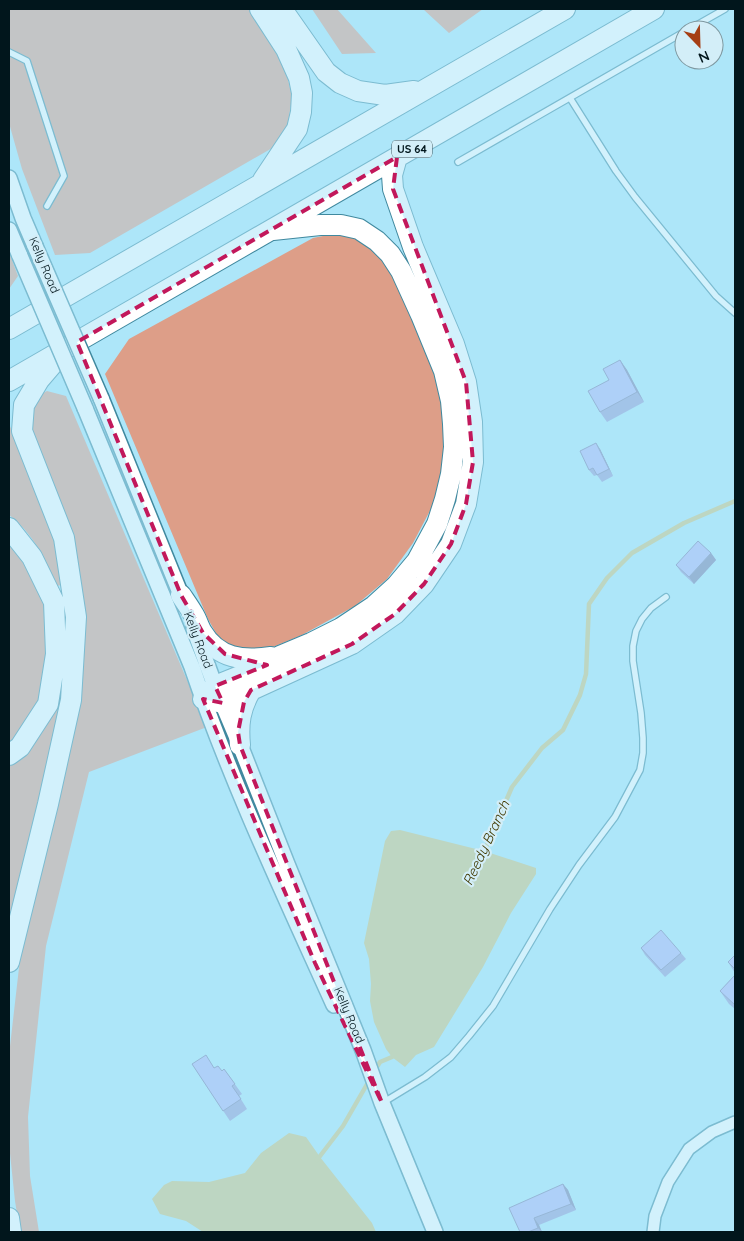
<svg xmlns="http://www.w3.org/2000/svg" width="744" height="1241" font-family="Quicksand,sans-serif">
<rect width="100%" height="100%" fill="#ade6f9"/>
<!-- green -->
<path fill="#dd9e88" d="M9 9H249L255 15 284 62 292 97 288 124 274 147 90 253 55 255 22 169 9 123Z
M312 9H337L376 53 342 54Z
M423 9H483L449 33Z
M338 233 360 239 381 256 395 277 436 372 445 416V460L433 505 413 543 387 579 355 606 302 635 268 649 241 650 221 642 208 619 105 374 129 339 313 238Z
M9 252 18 276 9 289Z
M47 391 66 396 207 727 89 772 46 946 28 1117 30 1176 39 1232H20L15 1201 9 1144V1055L20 959 36 882 70 743 76 554 63 507 40 452 33 431 32 408 39 395Z
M9 424 45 505 57 544 65 584 57 586C46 560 32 532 9 515Z
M9 538 27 560 46 602 51 632 38 701 19 734 9 743Z
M56 698 63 700 17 886 9 925V767L30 746Z"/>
<!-- water -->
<path fill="#d0c47e" d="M400 830 484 851 536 868V874L511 913 483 967 434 1047 416 1055 405 1067 392 1057 386 1049 374 1022 370 1001 371 984 369 959 364 943 385 841 391 831Z
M289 1133 306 1137 320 1157 372 1223 376 1232H203L186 1221 160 1214 152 1199 164 1185 172 1181 209 1182 245 1173 261 1153Z"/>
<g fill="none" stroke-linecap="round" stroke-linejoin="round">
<!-- stream -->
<path stroke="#d0c47e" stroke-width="4.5" d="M483 854 512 787 542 748 563 730 580 695 586 674 589 604 607 578 632 553 684 523 735 501
M375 1070 380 1062 392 1057 394 1053
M317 1160 343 1126 370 1079"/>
<!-- lane casing -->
<g stroke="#40899f" stroke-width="8">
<path id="lane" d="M688 30 725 9
M9 52 27 61 64 176 47 206
M570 98 616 171 635 197 716 296 735 313
M458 162 684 32
M384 1102 425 1077 451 1057 469 1036 493 1006 550 909 579 865 615 817 640 770 643 753V738L641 713 633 661V646L636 631 642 619 651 608 666 597"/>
</g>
<!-- street casing -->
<g stroke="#40899f" stroke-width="14">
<path id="street" d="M653 1232 655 1216 668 1182 689 1149 712 1132 735 1122"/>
</g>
<!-- secondary casing -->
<g stroke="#40899f" stroke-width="18">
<path id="secondary" d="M9 178 23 218 35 246
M9 230 20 256
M101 398 185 605
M85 408 192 667C231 782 284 894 334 1005
M194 629 215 686 240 745 287 864 363 1050 382 1103 435 1232"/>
</g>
<!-- highway casing -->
<g stroke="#40899f" stroke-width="22">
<path id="highway" d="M260 9 286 49 299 78 302 93 301 112 297 129 263 180
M282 9 326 72 340 83 358 91 385 95 414 91
M273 230 320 225H341L359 229 377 241 390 254 401 271 421 315 444 371 451 401 453 424 454 447 451 474 445 499 437 524 417 561 396 586 374 606 341 628 311 643 280 656 267 665 215 686 203 699 223 703 352 644 395 614 424 584 451 544 466 504 473 462 472 422 466 382 454 344 413 247 393 189 392 175 397 157
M9 329 565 9
M9 381 654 9
M9 528 32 557 54 602 56 654 48 704 20 747 9 755
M181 595C185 601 190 608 194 615 197 620 199 627 202 632 218 659 243 661 271 657
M240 745C238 723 240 709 251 690
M9 962 48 804 71 700 76 617 64 538 22 431 24 405 39 380 57 359
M9 1218 11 1232"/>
</g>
<!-- lane -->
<use href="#lane" stroke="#fff" stroke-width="5.5"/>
<!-- street -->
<use href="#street" stroke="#fff" stroke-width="11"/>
<!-- secondary -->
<use href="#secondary" stroke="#fff" stroke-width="15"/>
<!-- highway -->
<use href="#highway" stroke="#fff" stroke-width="20"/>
<!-- secondary-bridge casing -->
<g stroke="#40899f" stroke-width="18" stroke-linecap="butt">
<path id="secondary-bridge" d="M35 246 101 398
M20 256 85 408"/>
</g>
<!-- secondary-bridge -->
<use href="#secondary-bridge" stroke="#fff" stroke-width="15"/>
</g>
<!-- wall -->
<path fill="#969cd3" d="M620 360 627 370 644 402 607 422 600 412 609 380Z
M600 449 613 476 602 482 597 475 594 476 589 470Z
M711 553 716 560 694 584 681 572 676 565Z
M641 948 681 953 686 959 665 977 645 955Z
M735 955V973L728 962Z
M735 975V1009L729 1004 720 991Z
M192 1064 215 1068 222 1071 224 1069 242 1094 239 1096 247 1109 230 1121Z
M563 1184 568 1190 576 1210 539 1225 542 1232H520Z"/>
<!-- shaded-wall -->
<path fill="#7a7fac" d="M620 360 627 370 644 402 637 392Z
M596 443 600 449 613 476 609 469Z
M711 553 716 560 694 584 689 577Z
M563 1184 568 1190 576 1210 571 1204Z
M534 1218 539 1225 542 1232 538 1228Z"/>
<!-- building -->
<path fill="#afb5f5" stroke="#7a7fac" d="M620 360 637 392 600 412 588 391 609 380 603 369Z
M596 443 609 469 597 475 593 468 589 470 580 451Z
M698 541 711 553 689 577 676 565Z
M661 930 681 953 661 970 641 948Z
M735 955V969L728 962Z
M735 975V1005L720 991Z
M206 1055 214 1068 218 1066 222 1071 224 1069 235 1084 232 1086 241 1099 223 1111 192 1064Z
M563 1184 571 1204 534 1218 538 1228 528 1232H520L509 1208Z"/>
<!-- marked area -->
<path d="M0 0H744V1241H0ZM397 157 393 189 466 382 473 462 466 504 451 544 424 584 395 614 352 644 251 690 244 702 238 732 240 745 382 1103 315 963 203 699 223 703 215 686 267 665 225 654 203 633 181 595 77 342Z" fill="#ade6f9" fill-opacity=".55" fill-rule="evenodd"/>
<path fill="none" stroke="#c2185b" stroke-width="4" stroke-dasharray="10 6" stroke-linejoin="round" d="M397 157 393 189 466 382 473 462 466 504 451 544 424 584 395 614 352 644 251 690 244 702 238 732 240 745 382 1103 315 963 203 699 223 703 215 686 267 665 225 654 203 633 181 595 77 342Z"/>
<g text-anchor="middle" stroke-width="4.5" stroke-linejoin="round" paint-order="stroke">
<!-- shield labels -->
<rect fill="#d3eef8" stroke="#40575e" stroke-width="1" x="392" y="140.5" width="40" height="17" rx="4"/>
<g font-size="11" font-weight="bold" fill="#01161c">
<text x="412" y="153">US 64</text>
</g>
<!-- street labels -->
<g font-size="12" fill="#01161c" stroke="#d3eef8">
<text transform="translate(44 265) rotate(67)" y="4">Kelly Road</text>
<text transform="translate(198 640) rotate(69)" y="4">Kelly Road</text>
<text transform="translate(349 1015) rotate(67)" y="4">Kelly Road</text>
</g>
<!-- water labels -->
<g font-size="14" font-style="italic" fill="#413900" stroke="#d3eef8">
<text transform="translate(486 843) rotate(-65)" y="5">Reedy Branch</text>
</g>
</g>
<!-- border -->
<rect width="744" height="1241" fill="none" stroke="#01161c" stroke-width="20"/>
<!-- north arrow -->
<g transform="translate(699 45) rotate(157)"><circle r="24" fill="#d3eef8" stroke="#7f98a0"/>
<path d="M0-4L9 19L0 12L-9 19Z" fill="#a53f15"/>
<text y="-8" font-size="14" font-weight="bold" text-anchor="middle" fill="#01161c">N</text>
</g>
</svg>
